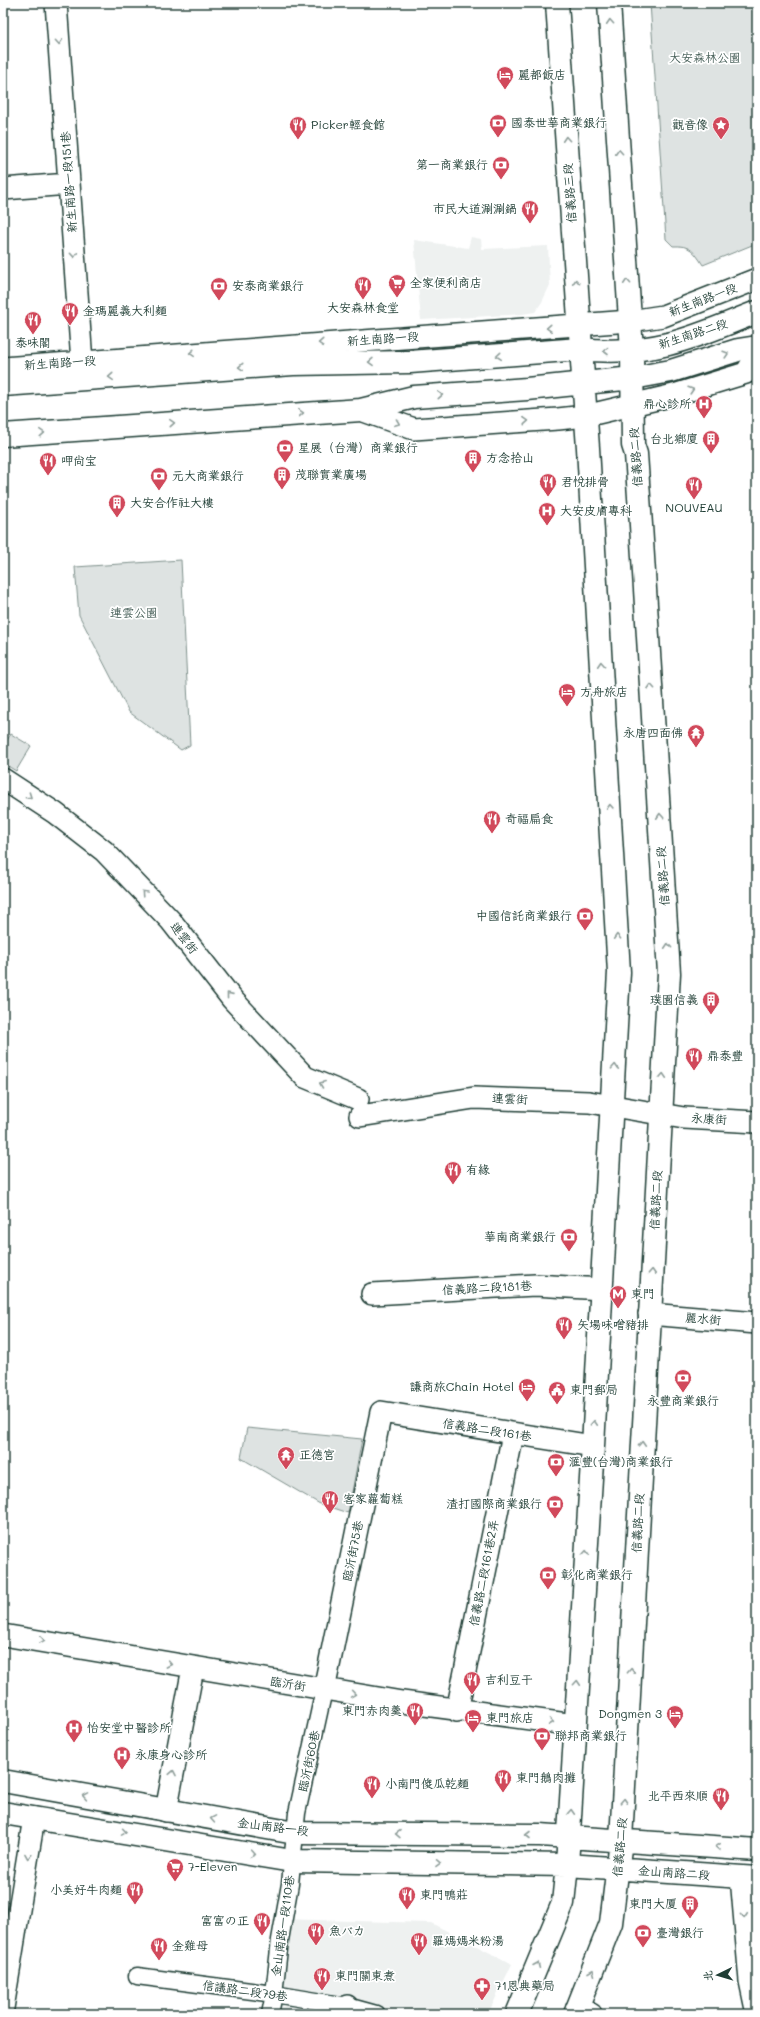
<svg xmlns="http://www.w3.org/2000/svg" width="760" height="2017" font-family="Mali,'LXGW WenKai TC','Klee One',sans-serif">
<rect width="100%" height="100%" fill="#fff"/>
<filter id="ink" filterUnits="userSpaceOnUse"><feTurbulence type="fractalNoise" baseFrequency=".025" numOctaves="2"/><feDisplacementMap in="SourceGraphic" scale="8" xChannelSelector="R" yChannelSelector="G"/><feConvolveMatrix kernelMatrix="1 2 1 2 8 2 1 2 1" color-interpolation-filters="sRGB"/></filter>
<g filter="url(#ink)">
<!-- built -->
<path fill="#eef1f0" d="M471 237 481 239 482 249 548 246 550 285 542 302 535 312 522 314 421 320 414 240 468 248Z
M279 1919 431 1923 512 1964 488 2014H261Z"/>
<!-- green -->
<path fill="#dee3e2" stroke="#7e908b" d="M650 3H757V243L703 265C694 251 690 245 673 246L666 239Z
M181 560 190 745 181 750 129 712 79 615 75 567Z
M11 734 31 746 16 771 3 763V746Z
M247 1428 362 1439 348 1513 320 1504 241 1458Z"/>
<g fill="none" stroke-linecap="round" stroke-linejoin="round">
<!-- pedestrian casing -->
<g stroke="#1f3d34" stroke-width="19">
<path id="pedestrian" d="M137 1976 274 1994 347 2006 376 2014
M270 2014 274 1994 280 1940 290 1884 297 1813 324 1690"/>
</g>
<!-- minor casing -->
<g stroke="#1f3d34" stroke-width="24">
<path id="minor" d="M56 3 82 362
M3 189 69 184
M3 368 630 321 663 316 757 279
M361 410 414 429 558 419 585 416 674 395 746 373 757 355
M3 779 55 813 104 851 171 921 232 999 305 1077 358 1099
M360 1116 474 1098 589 1102 684 1118 757 1122
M372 1294 535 1285 602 1289
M649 1314 757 1323
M3 1635 402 1702 575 1725
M324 1690 381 1412 593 1446
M457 1711 513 1434
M166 1811 193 1668
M741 1877 750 1981 757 2014
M3 2008 34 1818
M577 2008 591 2014
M345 2014 347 2006"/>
</g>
<!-- secondary casing -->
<g stroke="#1f3d34" stroke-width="25">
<path id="secondary" d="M3 385 293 364 410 362 580 349C609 352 640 351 668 344 698 337 728 323 757 312
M3 435 361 410 414 397 527 389 633 378 671 371 738 350 757 347
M3 1781 295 1833 540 1835 757 1850
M3 1813 292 1861 567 1865 757 1878
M517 2014 563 1903 567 1865 593 1446 619 972 588 448 557 3
M575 2014 611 1923 621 1840 669 973 641 525 636 454 633 445 632 350 609 3"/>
</g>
<!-- pedestrian -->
<use href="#pedestrian" stroke="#fff" stroke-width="16"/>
<!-- minor -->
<use href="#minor" stroke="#fff" stroke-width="21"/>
<!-- secondary -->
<use href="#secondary" stroke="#fff" stroke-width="22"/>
</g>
<!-- one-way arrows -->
<defs><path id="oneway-chevron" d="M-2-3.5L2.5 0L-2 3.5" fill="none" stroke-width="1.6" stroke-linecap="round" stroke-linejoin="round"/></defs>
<g stroke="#8f9e9a">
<use href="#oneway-chevron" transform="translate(610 22) rotate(-94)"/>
<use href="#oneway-chevron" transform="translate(59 42) rotate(86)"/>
<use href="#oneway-chevron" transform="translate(566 139) rotate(-94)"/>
<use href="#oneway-chevron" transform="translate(619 152) rotate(-94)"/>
<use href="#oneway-chevron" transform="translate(74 255) rotate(86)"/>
<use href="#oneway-chevron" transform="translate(576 282) rotate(-94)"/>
<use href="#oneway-chevron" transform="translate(627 282) rotate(-94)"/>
<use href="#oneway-chevron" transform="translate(549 328) rotate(176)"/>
<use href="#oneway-chevron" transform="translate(321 343) rotate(176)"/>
<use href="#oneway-chevron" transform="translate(606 351) rotate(-180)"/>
<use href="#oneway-chevron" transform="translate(192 353) rotate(176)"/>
<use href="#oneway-chevron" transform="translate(726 354) rotate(-17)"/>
<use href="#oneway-chevron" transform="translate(499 356) rotate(175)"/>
<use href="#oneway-chevron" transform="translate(371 362) rotate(179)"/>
<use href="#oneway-chevron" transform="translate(241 367) rotate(176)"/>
<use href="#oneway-chevron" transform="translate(111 377) rotate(176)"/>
<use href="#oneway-chevron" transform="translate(691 390) rotate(-17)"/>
<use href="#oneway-chevron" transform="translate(440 395) rotate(-4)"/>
<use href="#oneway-chevron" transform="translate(301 413) rotate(-4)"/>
<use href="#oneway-chevron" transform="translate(526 421) rotate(-4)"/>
<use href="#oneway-chevron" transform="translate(172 423) rotate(-4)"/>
<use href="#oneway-chevron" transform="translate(397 423) rotate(21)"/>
<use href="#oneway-chevron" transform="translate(42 433) rotate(-4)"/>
<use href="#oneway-chevron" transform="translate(601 664) rotate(-94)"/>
<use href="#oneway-chevron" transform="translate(651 687) rotate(-94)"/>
<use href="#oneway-chevron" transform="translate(29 796) rotate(34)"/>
<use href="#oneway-chevron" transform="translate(610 807) rotate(-93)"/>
<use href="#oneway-chevron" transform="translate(660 816) rotate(-94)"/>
<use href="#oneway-chevron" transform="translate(144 893) rotate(-133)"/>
<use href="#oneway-chevron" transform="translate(617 937) rotate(-93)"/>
<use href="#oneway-chevron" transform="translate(668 946) rotate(-94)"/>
<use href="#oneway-chevron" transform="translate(229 995) rotate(-129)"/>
<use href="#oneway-chevron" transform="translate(615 1067) rotate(-87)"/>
<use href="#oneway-chevron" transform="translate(663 1076) rotate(-87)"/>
<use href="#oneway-chevron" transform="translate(322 1084) rotate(-158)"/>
<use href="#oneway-chevron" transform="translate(652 1272) rotate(-87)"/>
<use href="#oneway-chevron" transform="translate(594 1423) rotate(-87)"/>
<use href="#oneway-chevron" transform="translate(642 1444) rotate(-87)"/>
<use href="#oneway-chevron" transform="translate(586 1553) rotate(-86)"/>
<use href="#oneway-chevron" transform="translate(42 1640) rotate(9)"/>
<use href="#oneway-chevron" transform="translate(169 1664) rotate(11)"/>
<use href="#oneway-chevron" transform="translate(631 1671) rotate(-87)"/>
<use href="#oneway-chevron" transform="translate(577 1683) rotate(-86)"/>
<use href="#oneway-chevron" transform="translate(353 1694) rotate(9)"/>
<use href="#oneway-chevron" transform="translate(551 1722) rotate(7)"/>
<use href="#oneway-chevron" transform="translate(173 1773) rotate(-79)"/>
<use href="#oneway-chevron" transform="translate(85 1796) rotate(-170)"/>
<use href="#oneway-chevron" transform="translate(624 1801) rotate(-87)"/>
<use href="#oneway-chevron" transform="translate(571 1812) rotate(-87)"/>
<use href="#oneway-chevron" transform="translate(213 1819) rotate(-170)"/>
<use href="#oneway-chevron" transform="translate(124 1832) rotate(9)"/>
<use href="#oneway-chevron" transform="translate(398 1834) rotate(-179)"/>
<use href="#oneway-chevron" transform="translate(528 1835) rotate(-180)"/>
<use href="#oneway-chevron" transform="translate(718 1847) rotate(-176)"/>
<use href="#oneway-chevron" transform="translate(253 1854) rotate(10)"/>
<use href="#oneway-chevron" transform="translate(28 1856) rotate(99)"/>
<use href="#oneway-chevron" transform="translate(438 1863) rotate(1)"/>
<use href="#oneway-chevron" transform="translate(744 1916) rotate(85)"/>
<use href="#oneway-chevron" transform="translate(537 1965) rotate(-67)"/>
<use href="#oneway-chevron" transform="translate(592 1972) rotate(-68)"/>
</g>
</g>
<!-- icons -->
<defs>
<g id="hotel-pin" transform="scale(0.9)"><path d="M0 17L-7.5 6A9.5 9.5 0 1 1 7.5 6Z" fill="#d1495b" stroke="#fff"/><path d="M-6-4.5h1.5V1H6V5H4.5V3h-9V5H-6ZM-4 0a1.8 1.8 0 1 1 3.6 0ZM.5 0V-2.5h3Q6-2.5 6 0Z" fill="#fff"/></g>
<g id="bank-pin" transform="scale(0.9)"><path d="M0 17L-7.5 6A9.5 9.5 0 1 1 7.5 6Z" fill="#d1495b" stroke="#fff"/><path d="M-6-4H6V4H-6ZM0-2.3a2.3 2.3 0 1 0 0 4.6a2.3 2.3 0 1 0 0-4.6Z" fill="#fff"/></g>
<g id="restaurant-pin" transform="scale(0.9)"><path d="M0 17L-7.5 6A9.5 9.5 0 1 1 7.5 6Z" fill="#d1495b" stroke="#fff"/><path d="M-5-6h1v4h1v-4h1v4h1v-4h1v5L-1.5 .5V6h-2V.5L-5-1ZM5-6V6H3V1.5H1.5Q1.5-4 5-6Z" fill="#fff"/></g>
<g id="sight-pin" transform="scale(0.9)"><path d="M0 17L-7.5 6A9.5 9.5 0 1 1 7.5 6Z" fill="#d1495b" stroke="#fff"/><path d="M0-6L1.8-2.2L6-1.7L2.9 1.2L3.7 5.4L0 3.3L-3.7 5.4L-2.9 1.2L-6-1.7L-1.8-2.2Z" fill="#fff"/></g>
<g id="supermarket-pin" transform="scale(0.9)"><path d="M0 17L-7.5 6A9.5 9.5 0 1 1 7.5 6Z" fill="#d1495b" stroke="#fff"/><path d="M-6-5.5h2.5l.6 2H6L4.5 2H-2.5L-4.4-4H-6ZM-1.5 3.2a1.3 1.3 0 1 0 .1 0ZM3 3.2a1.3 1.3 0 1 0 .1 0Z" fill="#fff"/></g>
<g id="hospital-pin" transform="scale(0.9)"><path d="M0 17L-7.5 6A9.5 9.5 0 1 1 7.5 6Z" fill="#d1495b" stroke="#fff"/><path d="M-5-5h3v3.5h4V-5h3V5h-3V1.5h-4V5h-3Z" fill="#fff"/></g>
<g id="building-pin" transform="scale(0.9)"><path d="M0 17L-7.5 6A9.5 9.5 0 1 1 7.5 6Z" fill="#d1495b" stroke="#fff"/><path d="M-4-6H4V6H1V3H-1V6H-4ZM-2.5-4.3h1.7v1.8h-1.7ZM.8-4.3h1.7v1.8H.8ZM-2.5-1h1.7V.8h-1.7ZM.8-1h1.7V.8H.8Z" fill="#fff"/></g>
<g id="temple-pin" transform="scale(0.9)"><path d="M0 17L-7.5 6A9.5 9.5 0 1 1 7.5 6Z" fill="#d1495b" stroke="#fff"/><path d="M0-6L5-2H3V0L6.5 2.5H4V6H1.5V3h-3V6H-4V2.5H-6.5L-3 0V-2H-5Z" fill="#fff"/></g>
<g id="metro-pin" transform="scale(0.9)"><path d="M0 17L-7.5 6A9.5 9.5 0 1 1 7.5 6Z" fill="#d1495b" stroke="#fff"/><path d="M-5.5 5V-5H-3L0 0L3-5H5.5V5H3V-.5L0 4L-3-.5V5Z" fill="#fff"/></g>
<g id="civic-pin" transform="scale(0.9)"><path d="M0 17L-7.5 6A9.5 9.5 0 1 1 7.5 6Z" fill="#d1495b" stroke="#fff"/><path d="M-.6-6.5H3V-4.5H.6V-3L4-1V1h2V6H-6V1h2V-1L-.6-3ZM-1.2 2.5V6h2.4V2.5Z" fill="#fff"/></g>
<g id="pharmacy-pin" transform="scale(0.9)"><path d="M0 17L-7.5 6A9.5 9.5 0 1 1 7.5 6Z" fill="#d1495b" stroke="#fff"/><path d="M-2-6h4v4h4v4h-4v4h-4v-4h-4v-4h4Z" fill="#fff"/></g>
</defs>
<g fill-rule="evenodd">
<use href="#hotel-pin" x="505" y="75"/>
<use href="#bank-pin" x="498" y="123"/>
<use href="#restaurant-pin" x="298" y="125"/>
<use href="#sight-pin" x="721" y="125"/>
<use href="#bank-pin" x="501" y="165"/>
<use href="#restaurant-pin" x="530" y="209"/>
<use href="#supermarket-pin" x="397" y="283"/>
<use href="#restaurant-pin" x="363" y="285"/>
<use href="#bank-pin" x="219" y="286"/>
<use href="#restaurant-pin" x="70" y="311"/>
<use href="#restaurant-pin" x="33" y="320"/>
<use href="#hospital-pin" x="704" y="404"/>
<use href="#building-pin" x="711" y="439"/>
<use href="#bank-pin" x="285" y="448"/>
<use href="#building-pin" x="473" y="458"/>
<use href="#restaurant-pin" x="48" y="461"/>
<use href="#building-pin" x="282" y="475"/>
<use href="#bank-pin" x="159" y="476"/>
<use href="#restaurant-pin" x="548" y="482"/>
<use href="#restaurant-pin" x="694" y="485"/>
<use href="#building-pin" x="117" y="503"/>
<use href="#hospital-pin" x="547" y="511"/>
<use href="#hotel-pin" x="567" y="692"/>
<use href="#temple-pin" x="696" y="733"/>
<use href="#restaurant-pin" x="492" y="819"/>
<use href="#bank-pin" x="585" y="916"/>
<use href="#building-pin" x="711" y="1000"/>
<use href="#restaurant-pin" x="694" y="1056"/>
<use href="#restaurant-pin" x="453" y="1170"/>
<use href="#bank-pin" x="569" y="1237"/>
<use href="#metro-pin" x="618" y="1294"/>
<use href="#restaurant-pin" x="564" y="1325"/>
<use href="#bank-pin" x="683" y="1378"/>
<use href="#hotel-pin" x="527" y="1387"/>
<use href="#civic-pin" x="557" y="1390"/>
<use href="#temple-pin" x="286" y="1455"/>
<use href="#bank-pin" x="556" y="1462"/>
<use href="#restaurant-pin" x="330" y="1499"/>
<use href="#bank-pin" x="555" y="1504"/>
<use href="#bank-pin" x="548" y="1575"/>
<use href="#restaurant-pin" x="472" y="1680"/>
<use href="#restaurant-pin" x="415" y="1711"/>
<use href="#hotel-pin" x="675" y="1714"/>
<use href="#hotel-pin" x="473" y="1718"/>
<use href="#hospital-pin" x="74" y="1728"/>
<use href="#bank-pin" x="542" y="1736"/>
<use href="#hospital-pin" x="122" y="1755"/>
<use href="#restaurant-pin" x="503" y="1778"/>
<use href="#restaurant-pin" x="372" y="1784"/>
<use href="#restaurant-pin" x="721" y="1796"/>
<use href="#supermarket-pin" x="175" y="1867"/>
<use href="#restaurant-pin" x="135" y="1890"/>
<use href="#restaurant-pin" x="407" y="1895"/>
<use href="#building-pin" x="690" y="1904"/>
<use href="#restaurant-pin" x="262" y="1921"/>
<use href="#restaurant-pin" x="316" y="1931"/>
<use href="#bank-pin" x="643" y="1933"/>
<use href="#restaurant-pin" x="419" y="1941"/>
<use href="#restaurant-pin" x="159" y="1946"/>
<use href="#restaurant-pin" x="322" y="1976"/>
<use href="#pharmacy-pin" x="482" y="1986"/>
</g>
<g text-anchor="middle" stroke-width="3.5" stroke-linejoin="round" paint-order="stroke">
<!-- park labels -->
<g font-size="12" fill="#455e57" stroke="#fff">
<text x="705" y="62">大安森林公園</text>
<text x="134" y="617">連雲公園</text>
</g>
<!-- poi labels -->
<g font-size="12" fill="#1f3d34" stroke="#fff" text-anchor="start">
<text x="518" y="79">麗都飯店</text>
<text x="511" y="127">國泰世華商業銀行</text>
<text x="311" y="129">Picker輕食館</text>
<text x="708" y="129" text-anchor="end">觀音像</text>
<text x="488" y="169" text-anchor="end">第一商業銀行</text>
<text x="517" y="213" text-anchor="end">市民大道涮涮鍋</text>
<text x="410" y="287">全家便利商店</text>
<text x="232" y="290">安泰商業銀行</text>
<text x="363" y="312" text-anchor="middle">大安森林食堂</text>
<text x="83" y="315">金瑪麗義大利麵</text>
<text x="33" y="347" text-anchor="middle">泰味閣</text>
<text x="691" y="408" text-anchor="end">鼎心診所</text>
<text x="698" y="443" text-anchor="end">台北鄉廈</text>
<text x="298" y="452">星展（台灣）商業銀行</text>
<text x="486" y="462">方念拾山</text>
<text x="61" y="465">呷尚宝</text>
<text x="295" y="479">茂聯實業廣場</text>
<text x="172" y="480">元大商業銀行</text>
<text x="561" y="486">君悅排骨</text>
<text x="130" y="507">大安合作社大樓</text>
<text x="694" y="512" text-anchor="middle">NOUVEAU</text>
<text x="560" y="515">大安皮膚專科</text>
<text x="580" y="696">方舟旅店</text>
<text x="683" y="737" text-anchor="end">永唐四面佛</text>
<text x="505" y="823">奇福扁食</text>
<text x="572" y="920" text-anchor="end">中國信託商業銀行</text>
<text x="698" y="1004" text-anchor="end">璞園信義</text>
<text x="707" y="1060">鼎泰豐</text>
<text x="466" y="1174">有緣</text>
<text x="556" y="1241" text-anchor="end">華南商業銀行</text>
<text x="631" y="1298">東門</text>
<text x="577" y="1329">矢場味噌豬排</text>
<text x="514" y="1391" text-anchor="end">謙商旅Chain Hotel</text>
<text x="570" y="1394">東門郵局</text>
<text x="683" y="1405" text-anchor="middle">永豐商業銀行</text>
<text x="299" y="1459">正德宮</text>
<text x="569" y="1466">滙豐(台灣)商業銀行</text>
<text x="343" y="1503">客家蘿蔔糕</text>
<text x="542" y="1508" text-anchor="end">渣打國際商業銀行</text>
<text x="561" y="1579">彰化商業銀行</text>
<text x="485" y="1684">吉利豆干</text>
<text x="402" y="1715" text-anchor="end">東門赤肉羹</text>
<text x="662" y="1718" text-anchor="end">Dongmen 3</text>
<text x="486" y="1722">東門旅店</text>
<text x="87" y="1732">怡安堂中醫診所</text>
<text x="555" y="1740">聯邦商業銀行</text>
<text x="135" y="1759">永康身心診所</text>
<text x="516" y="1782">東門鵝肉攤</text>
<text x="385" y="1788">小南門傻瓜乾麵</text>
<text x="708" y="1800" text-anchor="end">北平西來順</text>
<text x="188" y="1871">7-Eleven</text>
<text x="122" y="1894" text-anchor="end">小美好牛肉麵</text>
<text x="420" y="1899">東門鴨莊</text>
<text x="677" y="1908" text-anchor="end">東門大厦</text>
<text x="249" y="1925" text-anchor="end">富富の正</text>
<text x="329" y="1935">魚バカ</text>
<text x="656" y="1937">臺灣銀行</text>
<text x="432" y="1945">羅媽媽米粉湯</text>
<text x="172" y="1950">金雞母</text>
<text x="335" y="1980">東門關東煮</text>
<text x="495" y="1990">71恩典藥局</text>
</g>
<!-- street labels -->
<g font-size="12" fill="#1f3d34" stroke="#fff">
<text transform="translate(69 182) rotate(-94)" y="4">新生南路一段151巷</text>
<text transform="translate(570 193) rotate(-94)" y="4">信義路三段</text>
<text transform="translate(703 300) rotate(-21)" y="4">新生南路一段</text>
<text transform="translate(693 334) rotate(-18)" y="4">新生南路二段</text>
<text transform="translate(383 339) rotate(-4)" y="4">新生南路一段</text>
<text transform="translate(60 363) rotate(-4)" y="4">新生南路一段</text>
<text transform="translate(636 457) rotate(-94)" y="4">信義路二段</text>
<text transform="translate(663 876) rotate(-94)" y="4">信義路二段</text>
<text transform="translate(184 938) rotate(52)" y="4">連雲街</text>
<text transform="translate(510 1099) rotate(2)" y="4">連雲街</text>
<text transform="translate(709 1119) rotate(3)" y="4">永康街</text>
<text transform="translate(656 1200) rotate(-87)" y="4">信義路二段</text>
<text transform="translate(487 1288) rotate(-3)" y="4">信義路二段181巷</text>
<text transform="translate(703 1319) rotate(5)" y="4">麗水街</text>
<text transform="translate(487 1430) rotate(9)" y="4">信義路二段161巷</text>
<text transform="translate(638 1523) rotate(-87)" y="4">信義路二段</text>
<text transform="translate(353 1551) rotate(-79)" y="4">臨沂街75巷</text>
<text transform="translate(484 1573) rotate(-79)" y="4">信義路二段161巷2弄</text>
<text transform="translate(288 1684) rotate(9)" y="4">臨沂街</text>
<text transform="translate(309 1761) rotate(-78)" y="4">臨沂街60巷</text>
<text transform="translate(273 1827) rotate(7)" y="4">金山南路一段</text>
<text transform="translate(620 1847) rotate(-85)" y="4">信義路二段</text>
<text transform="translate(674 1873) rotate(4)" y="4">金山南路二段</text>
<text transform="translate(283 1926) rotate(-82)" y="4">金山南路一段110巷</text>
<text transform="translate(245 1991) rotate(8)" y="4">信議路二段79巷</text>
</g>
</g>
<!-- margin -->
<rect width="760" height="2017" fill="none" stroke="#fff" stroke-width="16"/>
<rect x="8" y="8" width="744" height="2001" fill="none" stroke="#1f3d34" stroke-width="1.5" filter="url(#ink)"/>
<!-- north arrow -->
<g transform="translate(718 1975) rotate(265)" stroke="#ffffff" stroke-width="3" paint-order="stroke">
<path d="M0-3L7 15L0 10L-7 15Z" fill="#1f3d34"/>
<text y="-6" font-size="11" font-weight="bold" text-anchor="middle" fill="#1f3d34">北</text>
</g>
</svg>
